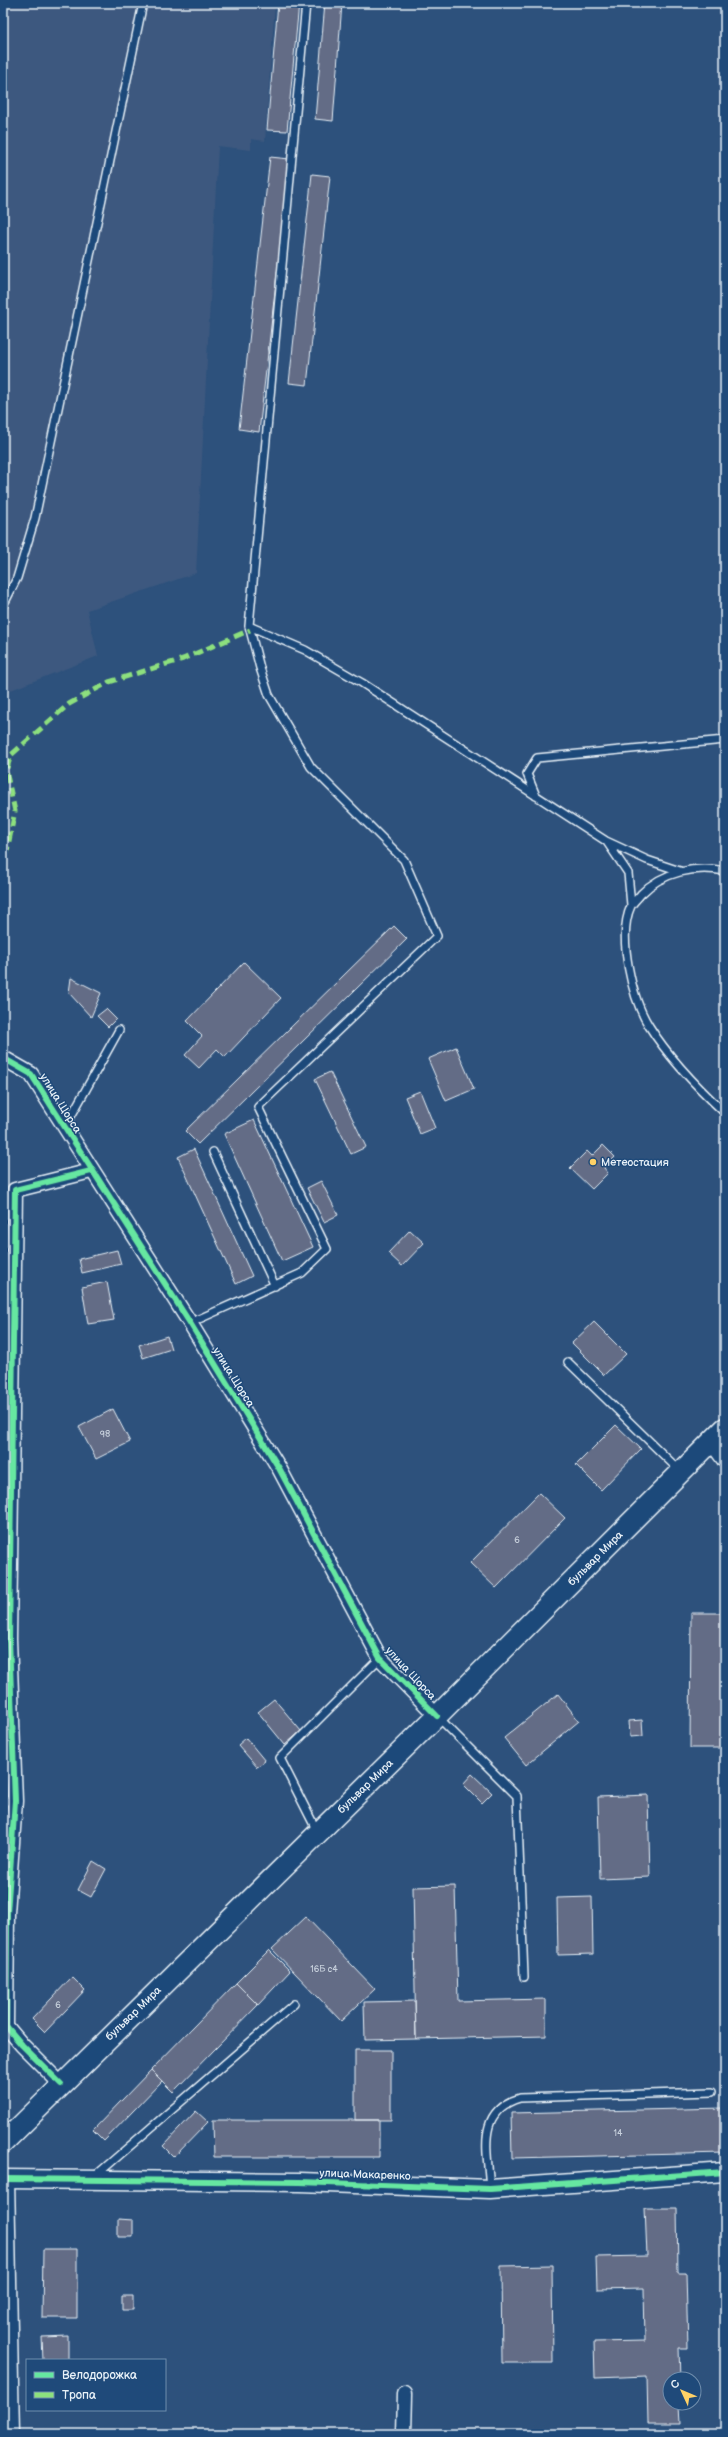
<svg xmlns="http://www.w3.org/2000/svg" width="728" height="2437" font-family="'Balsamiq Sans',sans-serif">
<rect width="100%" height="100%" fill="#2d517c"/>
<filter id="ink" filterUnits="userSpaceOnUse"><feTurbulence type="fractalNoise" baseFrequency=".025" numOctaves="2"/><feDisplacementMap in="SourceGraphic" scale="8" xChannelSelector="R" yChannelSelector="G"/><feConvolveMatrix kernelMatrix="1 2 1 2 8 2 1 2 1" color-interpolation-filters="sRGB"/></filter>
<g filter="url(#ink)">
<!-- built -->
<path fill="#3e597f" d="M3 3H275L265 141 251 139V150L218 146 196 573 87 610 98 656 3 693Z"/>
<!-- building -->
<path fill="#646c86" stroke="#e8f1f8" d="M278 3H299L287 131 267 130Z
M325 3H342L333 121 315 119Z
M270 157 290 159 259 432 239 429Z
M312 174 330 176 307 385 289 383Z
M394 926 407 939 198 1144 185 1131Z
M244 962 281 998 225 1057 217 1049 199 1068 185 1055 202 1036 187 1021Z
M71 978 101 993 91 1017 69 993Z
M106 1009 116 1019 108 1027 97 1016Z
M456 1047 474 1089 446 1101 428 1059Z
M330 1072 366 1147 351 1154 315 1079Z
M420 1091 435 1128 420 1134 405 1097Z
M254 1120 313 1247 282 1261 224 1134Z
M603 1145 615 1157 604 1168 608 1173 592 1189 570 1168 587 1151 592 1156Z
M194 1149 252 1276 236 1284 178 1157Z
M321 1181 338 1215 324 1222 307 1188Z
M410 1230 424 1243 402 1266 388 1253Z
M117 1250 121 1264 82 1273 79 1259Z
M107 1282 114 1320 88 1324 82 1287Z
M594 1322 626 1354 604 1375 572 1343Z
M167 1336 171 1349 143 1358 139 1345Z
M113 1409 130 1442 96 1459 79 1427Z
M616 1425 641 1449 601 1490 576 1465Z
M539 1493 565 1518 496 1588 470 1563Z
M691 1613H725V1748H690Z
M558 1694 579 1721 526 1765 504 1738Z
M274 1699 301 1731 285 1745 258 1712Z
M642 1720 643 1736 630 1737 629 1721Z
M246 1738 265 1761 257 1767 238 1745Z
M472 1774 492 1793 482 1803 463 1784Z
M648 1795 650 1877 600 1879 598 1797Z
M93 1861 106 1869 91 1897 78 1890Z
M455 1886 458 2001 546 1999V2036L416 2039 413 1887Z
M592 1897 593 1954 558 1955 557 1898Z
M306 1917 375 1989 341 2021 272 1949Z
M269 1950 290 1971 258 2005 236 1983Z
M72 1977 85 1990 45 2032 32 2019Z
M236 1983 258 2005 173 2092 151 2070Z
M415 2001 416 2039 365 2040 364 2002Z
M355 2050H391V2120H355Z
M151 2070 162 2081 104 2141 93 2130Z
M725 2108V2153L512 2158 511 2113Z
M196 2111 208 2122 174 2157 163 2146Z
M213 2120H379V2157H214Z
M645 2208H677L678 2273H686L688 2348H679L680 2379H670V2403H680L681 2423H648L647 2376 595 2378 594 2342 645 2341 644 2288 597 2289 596 2257 647 2256Z
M118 2219 133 2220V2237H118Z
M43 2249H77V2318H42Z
M552 2265 553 2363H502L501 2266Z
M122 2296H133V2310H122Z
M68 2336V2360H43L42 2337Z
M521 2430H543V2434H521Z"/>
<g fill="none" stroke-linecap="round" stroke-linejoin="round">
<!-- service casing -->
<g stroke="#e8f1f8" stroke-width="10">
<path id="service" d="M3 606 17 578 35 518 143 3
M249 626 305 650 362 683 606 841 647 860 680 871
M536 796 527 774 537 758 725 740
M607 842 628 873 631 905
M725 871C695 865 662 872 641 894 638 898 633 902 631 906 617 936 632 999 649 1026 669 1058 697 1087 725 1113
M65 1127 119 1030
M213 1152 275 1286
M190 1323 302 1273 327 1249 258 1107 437 936 404 860 311 767 269 695 260 668 249 626 306 3
M568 1362 681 1472
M437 1716 517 1796 524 1977
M3 1801H15
M317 1831 280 1758 380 1658
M94 2177 294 2004
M490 2189C488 2152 475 2111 520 2098L712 2092"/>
</g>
<!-- minor casing -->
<g stroke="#e8f1f8" stroke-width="17">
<path id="minor" d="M3 1058 31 1074 190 1323 279 1468 380 1658 437 1716
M711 1442 725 1461
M61 2084 22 2045 6 2026 7 1913 15 1801 9 1639 15 1190 91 1171
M7 2179 12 2434
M404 2434 405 2394"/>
</g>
<!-- tertiary casing -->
<g stroke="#e8f1f8" stroke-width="21">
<path id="tertiary" d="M3 2179 300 2182 490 2189 725 2172"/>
</g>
<!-- secondary casing -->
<g stroke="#e8f1f8" stroke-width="23">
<path id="secondary" d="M3 2143 437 1716 725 1428"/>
</g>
<!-- service -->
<use href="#service" stroke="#1f4a7a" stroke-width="7"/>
<!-- minor -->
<use href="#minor" stroke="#1f4a7a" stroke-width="14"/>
<!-- tertiary -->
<use href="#tertiary" stroke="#1f4a7a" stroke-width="18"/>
<!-- secondary -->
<use href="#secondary" stroke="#1f4a7a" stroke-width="20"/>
<!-- quiet -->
<path stroke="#8de07e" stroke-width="5" stroke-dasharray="10 5" stroke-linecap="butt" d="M3 871 15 811 6 771 11 755 69 704 109 682 183 659 250 630"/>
<!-- cycleway casing -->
<g stroke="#1f4a7a" stroke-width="8">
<path id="cycleway" d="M3 1058 31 1074 190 1323 279 1468 380 1658 437 1716
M61 2084 22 2045 6 2026 7 1913 15 1801 9 1639 15 1190 91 1171
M3 2179 300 2182 490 2189 725 2172"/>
</g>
<!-- cycleway -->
<use href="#cycleway" stroke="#66e7a1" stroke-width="6"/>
</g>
</g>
<!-- markers -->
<circle fill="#ffd166" stroke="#1f4a7a" stroke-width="1.5" cx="593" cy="1162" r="4"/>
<g text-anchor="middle" stroke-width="3" stroke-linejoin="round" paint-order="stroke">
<!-- number labels -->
<g font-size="9" fill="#c7d0dc">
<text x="105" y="1437">98</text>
<text x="517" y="1543">6</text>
<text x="324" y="1972">16Б с4</text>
<text x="58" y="2008">6</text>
<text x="618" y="2136">14</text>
</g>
<!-- street labels -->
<g font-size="11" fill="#e8f1f8" stroke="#1f4a7a">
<text transform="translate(61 1103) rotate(58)" y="4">улица Щорса</text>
<text transform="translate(234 1377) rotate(58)" y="4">улица Щорса</text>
<text transform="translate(595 1558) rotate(-45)" y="4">бульвар Мира</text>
<text transform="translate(411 1673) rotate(47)" y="4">улица Щорса</text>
<text transform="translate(365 1786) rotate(-44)" y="4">бульвар Мира</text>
<text transform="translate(133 2013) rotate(-44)" y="4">бульвар Мира</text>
<text transform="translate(365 2174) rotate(2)" y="4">улица Макаренко</text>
</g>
<!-- poi labels -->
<g font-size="11" fill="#e8f1f8" stroke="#1f4a7a" text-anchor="start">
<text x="601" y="1166">Метеостация</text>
</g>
</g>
<!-- margin -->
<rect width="728" height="2437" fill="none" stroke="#1f4a7a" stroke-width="16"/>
<rect x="8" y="8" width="712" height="2421" fill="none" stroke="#e8f1f8" stroke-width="1.5" filter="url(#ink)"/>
<!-- legend -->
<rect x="26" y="2359" width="140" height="52" fill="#1f4a7a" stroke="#6f8dac"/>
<rect x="34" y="2372" width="20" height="6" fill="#66e7a1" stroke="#6f8dac"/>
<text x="62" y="2379" font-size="12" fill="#e8f1f8">Велодорожка</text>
<rect x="34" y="2392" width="20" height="6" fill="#8de07e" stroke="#6f8dac"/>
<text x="62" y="2399" font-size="12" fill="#e8f1f8">Тропа</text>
<!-- north arrow -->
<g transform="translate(682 2391) rotate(314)"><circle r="19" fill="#1f4a7a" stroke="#6f8dac"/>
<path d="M0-3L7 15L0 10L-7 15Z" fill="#ffd166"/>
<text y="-6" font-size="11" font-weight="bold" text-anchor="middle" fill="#e8f1f8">С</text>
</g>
</svg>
